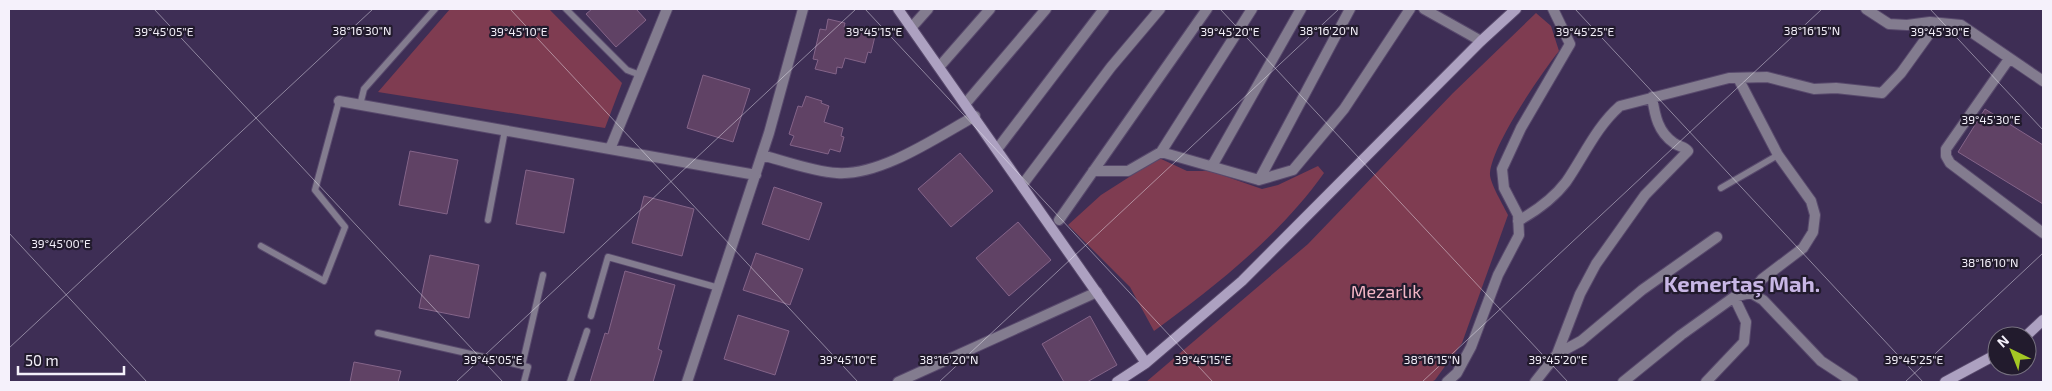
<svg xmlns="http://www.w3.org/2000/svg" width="2052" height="391" font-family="'Exo 2',sans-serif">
<rect width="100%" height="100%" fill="#3e2e55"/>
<!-- green -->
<path fill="#7f3c51" d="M450 9H549L622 83 605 128 378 92Z
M1536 13 1551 26 1559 51C1540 75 1492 145 1490 173 1489 182 1504 206 1508 215L1462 343 1435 380 1431 382H1146L1308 244 1453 93Z
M1159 158 1187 171H1210L1262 189 1278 185 1318 166 1324 173C1280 235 1216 286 1154 331L1130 287 1068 225 1101 195Z"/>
<!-- building -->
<path fill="#604265" stroke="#846489" d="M592 9H636L646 20 616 47 586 14Z
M828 19 845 23 844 27 865 31 864 34 875 36 871 53 868 52 865 63 845 58 842 68 837 67 836 74 815 69 818 60 813 59 820 29 826 30Z
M703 75 750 89 733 142 687 128Z
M806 96 822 101 821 103 829 106 824 122 843 128 841 136 844 137 840 152 830 149 828 154 790 145 794 136 789 134 798 106 802 107Z
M1985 109 2043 145V204L1958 152Z
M410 151 458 160 447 214 399 205Z
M960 153 993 191 951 227 918 189Z
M526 170 574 179 564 233 516 224Z
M774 187 822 203 809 240 762 224Z
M644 196 694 209 682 256 632 243Z
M1018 222 1051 260 1009 296 976 258Z
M756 253 803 269 790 305 743 290Z
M430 255 479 265 469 318 419 308Z
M625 271 675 285 658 349 662 351 653 382H590L605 333 608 334Z
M738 315 789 331 775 375 724 359Z
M1090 316 1117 365 1087 382H1064L1042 344Z
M354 362 401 371 398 382H350Z"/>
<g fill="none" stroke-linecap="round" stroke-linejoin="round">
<!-- lane casing -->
<g stroke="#58496c" stroke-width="8">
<path id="lane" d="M566 9 627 70 640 75
M360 105 364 89 435 9
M1721 188 1778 155
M488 220 505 130
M261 246 324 281 345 227 315 190 339 101
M591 316 608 257 719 288
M378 333 528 367 524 382
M522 366 543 275
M570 382 587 331"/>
</g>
<!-- street casing -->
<g stroke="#58496c" stroke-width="12">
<path id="street" d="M1424 9 1481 41
M1866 9 1889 24 1907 25 1930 22 1961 25 2043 81
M912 27 928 9
M2009 59 1946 149V156L1950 163 2043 233
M940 66 990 9
M1738 78 1778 155 1811 201 1815 215 1813 232 1803 248 1762 279 1751 293
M339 101 756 175
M966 103 1046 9
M998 148 1104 9
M610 149 667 9
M1161 152 1252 9
M762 155C784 161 815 172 837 173 881 176 937 137 975 116
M1212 166 1301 9
M1093 171H1128L1161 152 1259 180 1293 170 1344 109 1410 9
M1259 180 1350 9
M1023 184 1111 67 1160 9
M1059 220 1207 9
M1518 221C1536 211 1553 199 1566 182 1584 156 1596 127 1620 106L1729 78 1767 77 1814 89 1836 88 1882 93 1901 73 1937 23
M1557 354 1581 341 1642 290 1717 237
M687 382 769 133 803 9
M898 382 1097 292
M1447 382 1457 373 1471 347 1498 275 1519 235 1518 215 1504 188 1502 169 1521 128 1570 44 1553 9
M1535 382 1557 354 1580 294 1596 264 1645 195 1688 151C1684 146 1679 147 1674 143 1658 132 1655 116 1652 97
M1623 382 1681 335 1734 297 1751 293 1763 300 1821 361 1853 382
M1706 382 1744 342 1746 322 1734 297"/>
</g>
<!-- secondary casing -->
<g stroke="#58496c" stroke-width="12">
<path id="secondary" d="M898 9 1146 363
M2026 336 2043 320
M1117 382 1146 363 1242 281 1481 41 1516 9
M1945 382 1997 354"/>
</g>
<!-- lane -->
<use href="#lane" stroke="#837c8f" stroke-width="6"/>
<!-- street -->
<use href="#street" stroke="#837c8f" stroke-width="10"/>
<!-- secondary -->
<use href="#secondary" stroke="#ada1c1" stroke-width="10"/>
</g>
<!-- ticks -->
<path fill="none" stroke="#f5f1fb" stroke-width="1" stroke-opacity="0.45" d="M154 9 503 382M510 9 858 382M865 9 1213 382M1220 9 1568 382M1575 9 1923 382M1930 9 2043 130M9 233 147 382M9 348 373 9M456 382 856 9M939 382 1339 9M1422 382 1822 9M1905 382 2043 253"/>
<g text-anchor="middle" stroke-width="4.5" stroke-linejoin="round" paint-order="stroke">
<!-- park labels -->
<g font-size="18" fill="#f2b5c5" stroke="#221b2d">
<text x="1386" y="298">Mezarlık</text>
</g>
<!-- district labels -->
<g font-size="22" font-weight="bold" fill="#c8b6e5" stroke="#221b2d">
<text x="1742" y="292">Kemertaş Mah.</text>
</g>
</g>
<g font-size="12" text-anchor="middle" fill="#f5f1fb" stroke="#221b2d" stroke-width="4.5" stroke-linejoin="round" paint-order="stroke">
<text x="362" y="35">38°16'30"N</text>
<text x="1329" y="35">38°16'20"N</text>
<text x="1812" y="35">38°16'15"N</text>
<text x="1940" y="36">39°45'30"E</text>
<text x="874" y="36">39°45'15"E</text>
<text x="1230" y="36">39°45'20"E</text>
<text x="164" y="36">39°45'05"E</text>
<text x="519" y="36">39°45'10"E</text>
<text x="1585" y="36">39°45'25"E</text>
<text x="1991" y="124">39°45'30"E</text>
<text x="61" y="248">39°45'00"E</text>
<text x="1990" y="267">38°16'10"N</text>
<text x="493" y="364">39°45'05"E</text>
<text x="848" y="364">39°45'10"E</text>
<text x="1203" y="364">39°45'15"E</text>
<text x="1558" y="364">39°45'20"E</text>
<text x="1914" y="364">39°45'25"E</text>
<text x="949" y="364">38°16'20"N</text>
<text x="1432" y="364">38°16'15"N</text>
</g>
<!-- border -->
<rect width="2052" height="391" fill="none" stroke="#f5f1fb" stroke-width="20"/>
<!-- north arrow -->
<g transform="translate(2012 351) rotate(317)"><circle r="24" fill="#221b2d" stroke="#76717f"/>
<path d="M0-4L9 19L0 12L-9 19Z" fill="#a4c824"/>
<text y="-8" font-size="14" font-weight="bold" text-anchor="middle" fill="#f5f1fb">N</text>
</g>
<!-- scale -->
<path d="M18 366v8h106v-8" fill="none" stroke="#f5f1fb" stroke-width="2.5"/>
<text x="25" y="366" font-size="15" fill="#f5f1fb" stroke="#221b2d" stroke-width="4" paint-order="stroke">50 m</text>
</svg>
